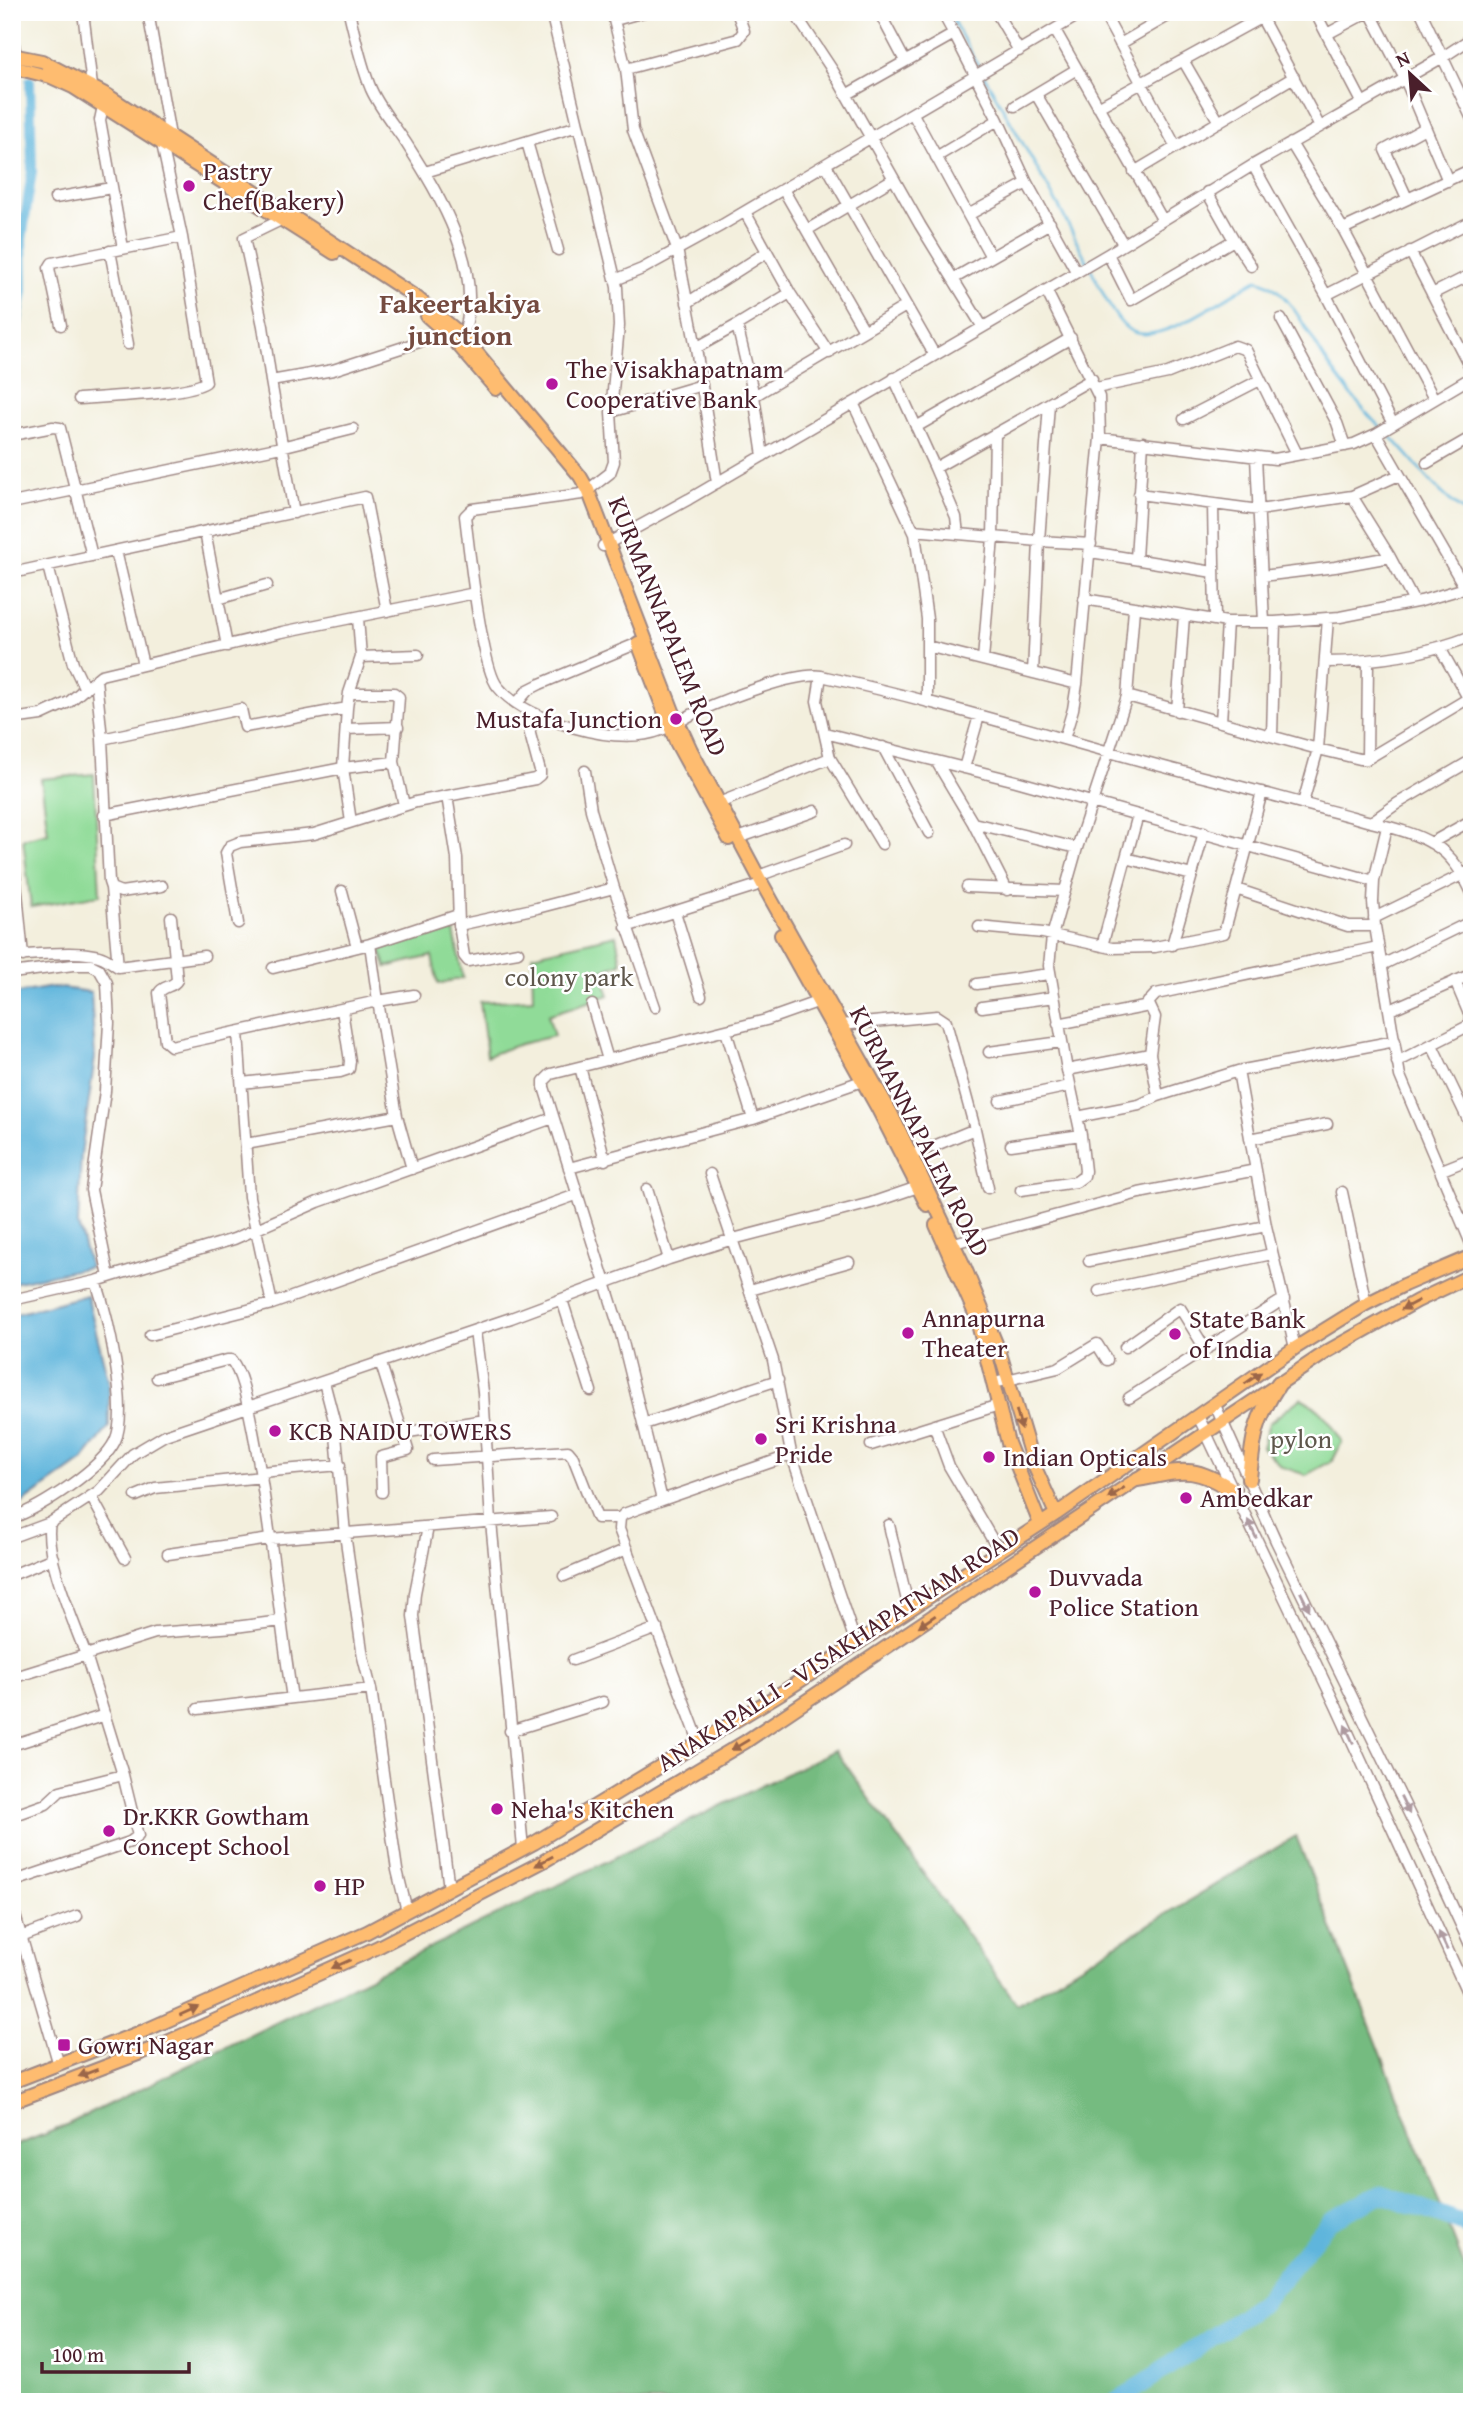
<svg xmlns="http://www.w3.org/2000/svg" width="1484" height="2414" font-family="'Gentium Book Plus',serif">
<rect width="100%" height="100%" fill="#fff"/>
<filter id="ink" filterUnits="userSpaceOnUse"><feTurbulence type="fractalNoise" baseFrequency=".0143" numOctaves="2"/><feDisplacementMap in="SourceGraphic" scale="14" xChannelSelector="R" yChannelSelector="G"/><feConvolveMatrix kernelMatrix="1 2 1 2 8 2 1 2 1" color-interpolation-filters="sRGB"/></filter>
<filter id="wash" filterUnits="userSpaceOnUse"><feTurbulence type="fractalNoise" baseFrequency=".00686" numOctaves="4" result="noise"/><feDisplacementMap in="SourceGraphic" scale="28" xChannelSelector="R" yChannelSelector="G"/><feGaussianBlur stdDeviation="1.57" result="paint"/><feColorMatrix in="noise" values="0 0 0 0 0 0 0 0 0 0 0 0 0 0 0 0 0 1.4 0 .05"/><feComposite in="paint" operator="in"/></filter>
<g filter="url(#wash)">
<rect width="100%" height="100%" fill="#f3efdd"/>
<!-- green -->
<path fill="#90db98" stroke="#6d7d62" stroke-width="2" d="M94 774 100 895 31 907 23 839 48 833 41 779Z
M454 931 463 978 438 984 432 956 386 967 380 948Z
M616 935 621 963 600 971 609 995 548 1015 554 1036 520 1044 487 1056 480 1002 533 999 532 955Z
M1301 1398C1322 1409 1331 1422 1342 1442L1333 1460 1306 1475 1282 1467 1262 1447 1269 1423Z"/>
<!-- forest -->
<path fill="#74bb80" stroke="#5f6d56" stroke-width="2" d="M835 1750 1017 2004 1296 1836 1472 2286V2402H12V2147L60 2128Z"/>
<!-- water -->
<path fill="#5fb5dc" stroke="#546a84" stroke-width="2" d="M53 987 91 992 95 1058 81 1154 78 1225 90 1267 12 1283V994Z
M87 1295 109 1383V1427L83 1460 18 1506 12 1508V1315Z"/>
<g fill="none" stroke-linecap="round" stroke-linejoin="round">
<!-- stream -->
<path stroke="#5fb5dc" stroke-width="2.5" d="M948 12 1059 207 1088 263
M1091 269C1100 286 1115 325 1133 332 1164 345 1228 294 1257 280 1289 286 1310 339 1328 364 1344 386 1361 409 1380 427
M1385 431C1413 457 1438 498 1472 516"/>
<!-- canal -->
<path stroke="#5fb5dc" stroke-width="10" d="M12 353 23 291 22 239 32 171 30 81"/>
<!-- river -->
<path stroke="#5fb5dc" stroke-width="18" d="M1116 2402 1262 2303 1329 2221 1382 2194 1460 2222 1472 2231"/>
</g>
</g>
<g filter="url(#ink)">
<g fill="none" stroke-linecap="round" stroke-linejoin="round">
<!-- minor casing -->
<g stroke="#9e8784" stroke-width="13">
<path id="minor" d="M83 12 92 86
M349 12C355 37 361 65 371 89 380 109 394 125 406 143 440 196 486 271 463 336
M551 12 617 287 619 326 611 412 614 462 610 473 588 490
M612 12 626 69 633 130 677 249 696 348 717 483
M794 12 833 71 920 225 982 326
M879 12 905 61
M996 12 1019 51
M1103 12 1176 147
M1315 12 1362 102
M1370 12 1405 79 1448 181
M1421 12 1472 119
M1259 13 1320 127
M615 20 644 12
M1055 30 1162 219
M954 34 998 120 1027 183 1076 271
M1327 34 1368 12
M12 35 16 55
M1120 44 1175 12
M1183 60 1219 122
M626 69 738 39 744 31 737 12
M1036 94 1123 244
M846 95 954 34 942 12
M103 106 100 120 123 248
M1015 106 1077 69
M1098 107 1271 12
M913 114 991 257
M527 142 558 250
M1291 143 1343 229 1434 399
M936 157 998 120
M826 165 934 354
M1253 165 1326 295 1393 424
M425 172 578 126
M1134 172 1294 77
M783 189 864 330
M55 198 111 188
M1407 198 1385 150 1425 128
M745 212 790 293 737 325 754 396
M968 215 1027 183
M281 220 244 238 263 326 271 381 333 370 447 333
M1343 229 1472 169
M807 230 893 179
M1234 240 1251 266
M110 251 128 344
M1410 251 1472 371
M1108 254 1131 300 1234 240 1207 192
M953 279 1050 223
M615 280 642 269 722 225 1084 12
M1046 290 1099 397 1100 438 1077 684 1073 709 1064 739
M790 293 829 353
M1432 294 1472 274
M1326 295 1472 221
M687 303 767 252
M1281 319 1337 423 1345 446
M61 325 49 268 52 263 182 237
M696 348 737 325
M894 378 935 468 1092 379
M271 381 294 513
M1096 388 1168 373 1235 346 1246 350 1297 454
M79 399C106 396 187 395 206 382L182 237 162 144 170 136 148 12
M853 403 915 534 927 619V702
M1049 404 1039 541 1091 544
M611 412 702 385
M1184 419 1260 380
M916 427 1071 338
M995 434 993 537 1039 541 1033 673
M1376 434 1472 600
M12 435 53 427 60 428 92 556
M1100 438 1275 459 1354 444 1376 434 1472 377
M763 456 754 396 906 306
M1256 457 1264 622
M1427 463 1472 437
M935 468 956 517 958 534
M582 494 472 509 465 516C469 547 481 668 498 687 516 709 546 719 572 727 600 735 633 741 661 730 675 725 686 717 699 711 726 699 795 672 821 676 947 703 1070 743 1195 775 1248 788 1300 803 1353 817 1379 825 1410 830 1433 844 1452 855 1463 874 1472 893
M1139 494 1259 510 1352 496 1399 475
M1352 496 1390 557 1414 602
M12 503 281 447 353 429
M1213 504 1215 620
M913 530 993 537 983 660
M205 532 227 646
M603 546 689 499 1108 254 1253 165 1443 57 1472 38
M116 551 143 665
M1091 552 1213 572
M1136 559 1143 442
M48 566 73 664 85 689
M12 573 365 497 387 611
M1262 576 1335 567 1390 557
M218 599 267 585
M1084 599 1227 622H1275L1340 617 1421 601 1472 586
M1134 609 1127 696 1318 749 1328 618
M927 646 1077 684
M1440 648 1471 703
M361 657 418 655
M1325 662C1376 662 1424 655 1472 636
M821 676 817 701 830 758 882 844
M96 679 102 739 109 882 111 888 121 892 162 886
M349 693H394L399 697 394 762 404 805
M517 703 528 690 540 684 638 643
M347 708 349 693 361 657 358 618
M1177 711 1184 616
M12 719 41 715 69 702 101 675 282 632 475 593
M1221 722 1227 622
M346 729 398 727
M825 733 1016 781 1374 881
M1272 736 1275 622
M102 739 241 709 245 727 347 708 343 768 104 815
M883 747 929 833
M1367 759 1368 662
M936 761 973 823 1007 890
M964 768 979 716
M585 771 591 810 614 888 655 1007
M447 796 457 858 459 925 537 908 614 888
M719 803 830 758
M1303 803 1318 749 1360 759H1367L1469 698
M351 822 343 768 394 762
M1371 822 1398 803 1472 760
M973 823 1077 848
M1387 827 1374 881 1373 902 1375 926 1400 1076 1472 1246
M738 838 815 811
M1431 843 1472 820
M12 851 17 892H13
M1126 858 1138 815
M1192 875 1204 832
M758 876 844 845
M967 887 1065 891
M111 888 118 967
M1236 889 1262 792
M342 891 357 947
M17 892 23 956
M675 912 701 996
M171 917 177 980C173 988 163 985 159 993L165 1041 171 1046 378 1001 370 944
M1374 918 1472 870
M238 923 226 853 230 846 240 842 314 834 416 802 535 779 540 775V771L530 734 529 711
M459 925 464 956 468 961 518 952
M626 927 755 886
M979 927 1043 933 1112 948 1155 947 1224 933 1236 889 1348 926H1375
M1102 946 1126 858 1192 875 1172 945
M12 956C34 955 85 949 104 958 109 960 113 964 118 967L204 956
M1382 965 1472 921
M273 968 370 944 458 915
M12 973 73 965H91L99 969 107 983 109 1023 105 1091 91 1190 109 1277
M1455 981 1472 1021
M977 984 1049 974
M1148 1002 1155 1017 1150 1054 1158 1096
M592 1005 608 1060
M982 1007 1054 997
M1390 1010 1472 974
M1058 1024 1144 1007 1156 994 1378 947
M841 1025 937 1016 946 1022 975 1129 988 1188
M726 1031 753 1119
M238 1032 249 1197 272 1304
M1432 1045 1472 1128
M989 1052 1061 1042
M1397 1062 1472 1024
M580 1067 605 1160
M1067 1070 1150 1054
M242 1083 340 1072 349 1069 350 1061 342 1010
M1000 1101 1070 1086
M397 1116 378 1001 414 995
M1077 1117 1139 1105 1158 1096 1238 1071
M1250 1139 1327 1124
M246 1144 397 1116 412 1169
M1011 1145 1081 1135
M912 1155 975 1129
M569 1168 753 1119 862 1081
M1442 1170 1472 1158
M710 1174 773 1360 791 1453 856 1644
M647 1189 669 1259
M1021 1190 1076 1182 1084 1176 1085 1171 1081 1135 1067 1070 1049 966 1052 936 1077 848 1127 696
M1342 1192 1366 1304
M954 1243 1139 1193 1256 1170
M1089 1261 1266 1226
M750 1290 849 1262
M1099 1291 1272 1254
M12 1300 96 1281 234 1239 318 1202 553 1118
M562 1300 591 1391
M475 1331 483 1392 491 1522 523 1848
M150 1335 272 1304 576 1195
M1125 1347 1180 1308 1206 1350
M1295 1348 1266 1226 1238 1071 1395 1041
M381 1364 408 1450 381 1457 382 1492
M157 1378 227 1360H231C243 1374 248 1408 252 1426 270 1516 278 1608 292 1698
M324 1382 335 1424 345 1534 363 1657 371 1689 397 1870 407 1911
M994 1383 1058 1368 1097 1344 1107 1360
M1129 1398 1284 1299
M1215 1405 1276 1541 1419 1834 1472 1949
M1198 1416 1336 1706 1472 2003
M644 1424 778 1380
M934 1425 949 1466 999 1551
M402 1433 485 1420
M871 1445 999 1405
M791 1453 777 1460 662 1500 621 1334 544 1087V1081L551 1074 766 1020 817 1002
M433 1460 568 1451 573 1457 597 1518H620
M261 1472 340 1465
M91 1496 125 1558
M136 1496 155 1488 262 1477
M662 1500 624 1514 620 1518 619 1529 700 1744
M12 1518C42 1507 101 1469 115 1441 130 1409 107 1314 96 1281
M889 1525 909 1609
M428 1527 415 1593 413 1616 449 1888
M12 1537 50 1523 99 1491 133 1454 165 1435 511 1318 669 1259 733 1239 871 1203 918 1187
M168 1554 270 1539 551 1517
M12 1575 53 1558
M564 1576 627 1549
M573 1660 657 1628
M12 1678 86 1655C75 1625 43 1553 50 1523
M198 1709 371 1689
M510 1731 603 1702
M12 1745 105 1715
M12 1816 46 1804 60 1791 123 1775
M12 1882 130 1842 138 1836 123 1775 86 1655 155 1633 235 1627 281 1621
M12 1905 59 2065
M21 1937 77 1916"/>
</g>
<!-- major casing -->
<g stroke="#9e8784" stroke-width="16">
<path id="major" d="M12 55 42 61 107 95 417 298 463 336 580 476 588 490 673 711 691 750 763 885 891 1113 965 1268 1000 1353 1033 1463 1056 1514
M12 67 51 77 73 87 334 253
M427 316 453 339 496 389
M638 643 676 742 729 839
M781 935 877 1107 927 1205
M936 1225 976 1316 1008 1443 1040 1524
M12 2082 146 2030 367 1932 534 1843 786 1690 1056 1514 1295 1348 1366 1304 1404 1285 1472 1256
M12 2102 154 2048 376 1948 544 1861 745 1742 1328 1351 1417 1301 1472 1275"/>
</g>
<!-- highway casing -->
<g stroke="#9e8784" stroke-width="18">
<path id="highway" d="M1138 1479C1184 1470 1193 1465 1234 1491
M1249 1479C1253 1436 1255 1420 1279 1383"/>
</g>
<!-- minor -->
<use href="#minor" stroke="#fff" stroke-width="10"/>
<!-- major -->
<use href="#major" stroke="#febc70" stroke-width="12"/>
<!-- highway -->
<use href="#highway" stroke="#febc70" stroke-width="14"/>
</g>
<!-- one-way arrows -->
<defs><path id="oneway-solid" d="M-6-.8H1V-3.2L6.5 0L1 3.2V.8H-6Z" transform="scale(1.75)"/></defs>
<g fill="#9b664a">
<use href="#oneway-solid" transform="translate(1410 1305) rotate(152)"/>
<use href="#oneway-solid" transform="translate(1253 1378) rotate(-35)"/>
<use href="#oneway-solid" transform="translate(1019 1420) rotate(75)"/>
<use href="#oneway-solid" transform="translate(1116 1493) rotate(146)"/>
<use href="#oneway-solid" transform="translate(927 1621) rotate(146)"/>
<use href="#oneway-solid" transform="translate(740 1745) rotate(149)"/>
<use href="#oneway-solid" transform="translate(544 1861) rotate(151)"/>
<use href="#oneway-solid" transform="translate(341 1964) rotate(156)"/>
<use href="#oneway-solid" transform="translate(189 2011) rotate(-24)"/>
<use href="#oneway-solid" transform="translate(88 2073) rotate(159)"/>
</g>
<g fill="#ae9aa0">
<use href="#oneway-solid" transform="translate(1252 1529) rotate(-115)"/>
<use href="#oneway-solid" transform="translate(1305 1601) rotate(64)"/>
<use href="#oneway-solid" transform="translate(1349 1734) rotate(-115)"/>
<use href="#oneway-solid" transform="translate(1405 1805) rotate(64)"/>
<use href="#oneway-solid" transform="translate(1443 1941) rotate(-115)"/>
</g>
</g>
<!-- markers -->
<g fill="#b5179e" stroke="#fff" stroke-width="2.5">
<circle cx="189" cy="186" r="7"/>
<circle cx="552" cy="384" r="7"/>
<circle cx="676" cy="719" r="7"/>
<circle cx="908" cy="1333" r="7"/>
<circle cx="1175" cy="1334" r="7"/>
<circle cx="275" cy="1431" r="7"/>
<circle cx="761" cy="1439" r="7"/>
<circle cx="989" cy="1457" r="7"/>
<circle cx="1186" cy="1498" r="7"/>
<circle cx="1035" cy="1592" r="7"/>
<circle cx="497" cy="1809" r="7"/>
<circle cx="109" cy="1831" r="7"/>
<circle cx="320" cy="1886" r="7"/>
<rect x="57" y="2038" width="14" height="14" rx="3.5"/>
</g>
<g text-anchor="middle" stroke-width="5" stroke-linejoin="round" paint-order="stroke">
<!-- poi labels -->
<g font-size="26" fill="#4a1f2b" stroke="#fff" text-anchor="start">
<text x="203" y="180">Pastry<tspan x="203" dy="30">Chef(Bakery)</tspan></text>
<text x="566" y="378">The Visakhapatnam<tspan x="566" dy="30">Cooperative Bank</tspan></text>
<text x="662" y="728" text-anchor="end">Mustafa Junction</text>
<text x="922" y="1327">Annapurna<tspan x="922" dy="30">Theater</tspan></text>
<text x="1189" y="1328">State Bank<tspan x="1189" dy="30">of India</tspan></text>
<text x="775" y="1433">Sri Krishna<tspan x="775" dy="30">Pride</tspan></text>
<text x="289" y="1440">KCB NAIDU TOWERS</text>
<text x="1003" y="1466">Indian Opticals</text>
<text x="1200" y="1507">Ambedkar</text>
<text x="1049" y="1586">Duvvada<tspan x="1049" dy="30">Police Station</tspan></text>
<text x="511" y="1818">Neha's Kitchen</text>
<text x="123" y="1825">Dr.KKR Gowtham<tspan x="123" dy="30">Concept School</tspan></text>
<text x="334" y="1895">HP</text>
<text x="78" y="2054">Gowri Nagar</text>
</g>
<!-- street labels -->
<g font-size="26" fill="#4a1f2b" stroke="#fff">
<text transform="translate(668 626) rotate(68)" y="9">KURMANNAPALEM ROAD</text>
<text transform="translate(920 1131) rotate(63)" y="9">KURMANNAPALEM ROAD</text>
<text transform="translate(838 1649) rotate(-33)" y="9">ANAKAPALLI - VISAKHAPATNAM ROAD</text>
</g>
<!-- park labels -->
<g font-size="26" fill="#5f574c" stroke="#fff">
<text x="569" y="986">colony park</text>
<text x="1301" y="1448">pylon</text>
</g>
<!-- neighbourhood labels -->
<g font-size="28" font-weight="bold" fill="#754b40" stroke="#fff">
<text x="460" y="313">Fakeertakiya<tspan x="460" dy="32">junction</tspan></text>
</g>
</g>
<!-- margin -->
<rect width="1484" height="2414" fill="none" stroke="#fff" stroke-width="42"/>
<!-- north arrow -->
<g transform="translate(1410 74) rotate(334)" stroke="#ffffff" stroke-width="5" paint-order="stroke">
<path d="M0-5L12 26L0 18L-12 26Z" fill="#4a1f2b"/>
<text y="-10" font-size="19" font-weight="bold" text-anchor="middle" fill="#4a1f2b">N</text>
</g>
<!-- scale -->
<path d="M42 2362v10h147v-10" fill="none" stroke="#4a1f2b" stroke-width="3.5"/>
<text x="52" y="2362" font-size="21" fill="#4a1f2b" stroke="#ffffff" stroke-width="5" paint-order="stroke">100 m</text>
</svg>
